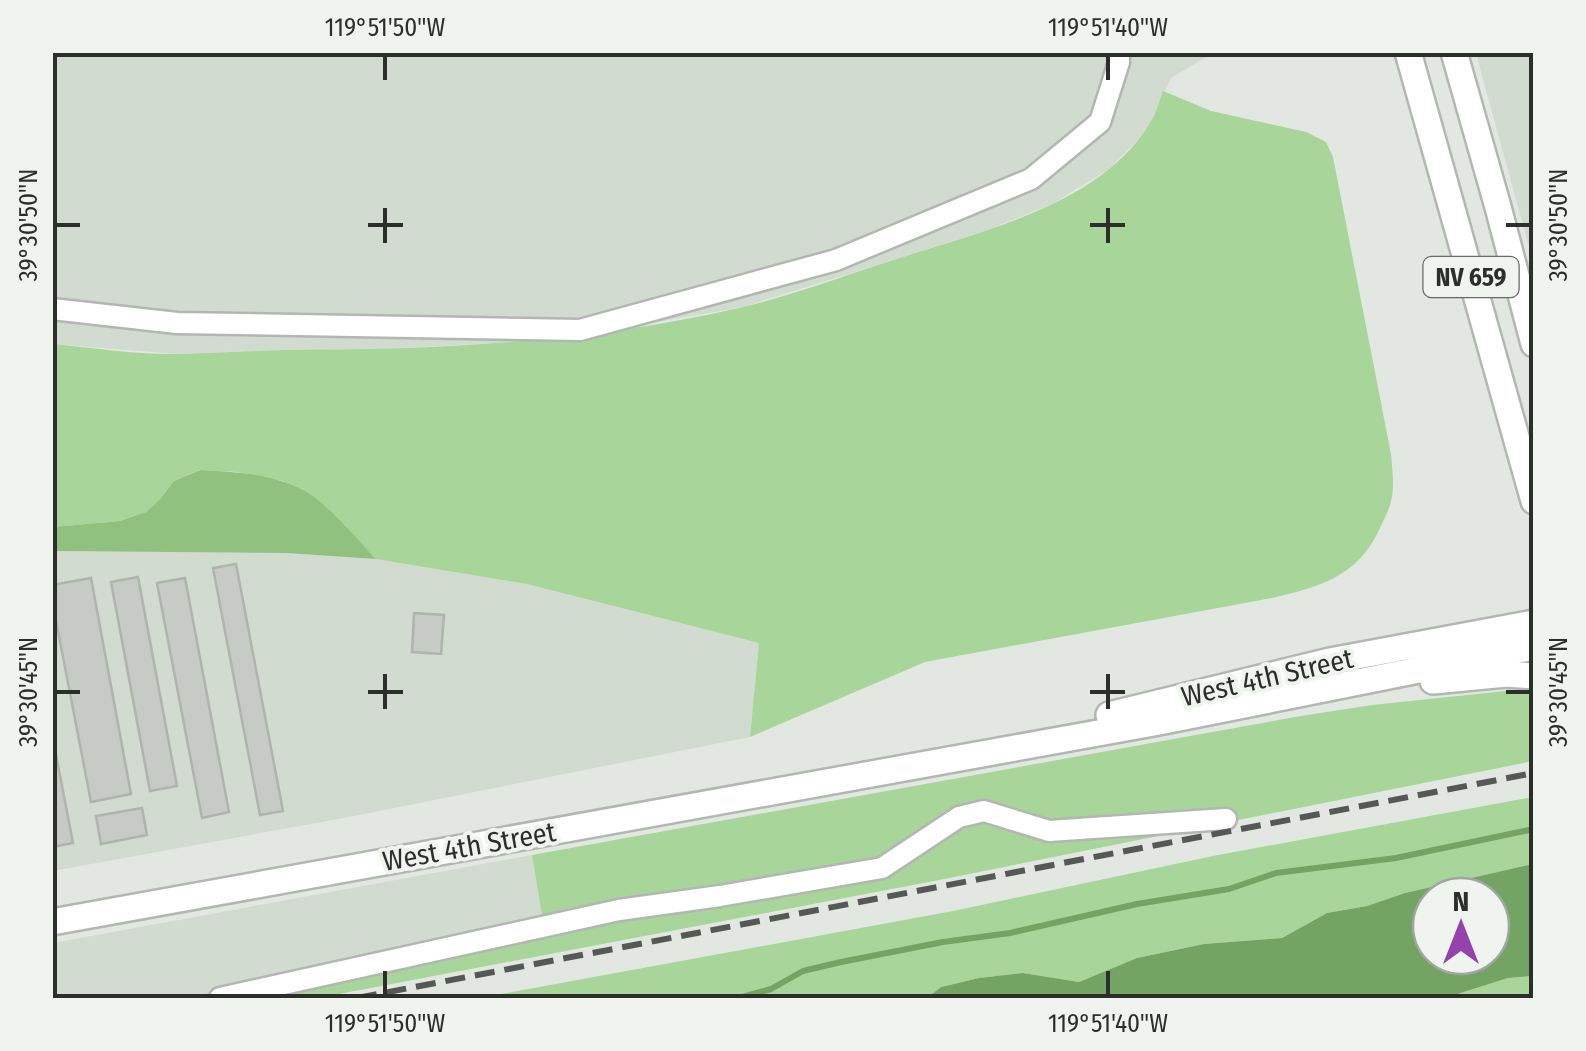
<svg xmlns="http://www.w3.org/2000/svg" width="1586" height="1051" font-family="'Fira Sans Condensed',sans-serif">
<rect width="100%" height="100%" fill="#e3e7e1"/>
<!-- built -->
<path fill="#d2dbcf" d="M53 53H1213L1171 78 1150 123 1136 142 1109 169 1052 204 985 231 743 307 612 330 515 342 363 350 248 351 178 354 53 344Z
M1476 53H1533V261L1484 83Z
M53 551 286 553 376 559 527 584 759 643 750 737 349 817 53 871Z
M532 855 546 932 182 998H53V943Z"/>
<!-- green -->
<path fill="#a8d599" d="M1163 91 1211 111 1306 132 1326 142 1333 157 1391 454C1392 469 1395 486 1391 501 1389 511 1383 521 1379 530 1357 577 1319 587 1272 598L925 662 750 737 759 643 527 584 376 559 352 534 283 481 237 472 199 470 174 481 160 499 146 512 120 521 53 527V344C95 348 138 355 181 354 216 353 252 351 287 350 438 350 591 342 739 308 795 295 851 273 906 256 987 230 1100 203 1148 126 1155 116 1159 103 1163 91Z
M1515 690 1533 694V761L934 881 318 998H182L545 932 532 855 1301 716 1372 705Z
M1533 797V864L1405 893 1367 906 1327 913 1282 938 1204 944 1137 958 1079 982 1023 973 979 978 941 987 927 998H480L953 911 1213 856Z
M1533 976V998H1445L1508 978Z"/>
<!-- forest -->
<path fill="#90c17f" d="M200 470C237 472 282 474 314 497 334 512 358 540 376 559L286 553 53 551V527L120 521 146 512 160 499 174 481Z"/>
<!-- water -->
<path fill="#74a463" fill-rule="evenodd" d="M1533 864V976L1508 978 1445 998H927L941 987 979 978 1023 973 1079 982 1137 958 1204 944 1282 938 1327 913 1367 906 1405 893ZM1431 896H1491V956H1431Z"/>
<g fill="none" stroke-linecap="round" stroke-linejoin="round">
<!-- stream -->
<path stroke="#74a463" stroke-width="6" d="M739 998 771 989 803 971 841 962 943 942 1010 933 1137 904 1229 889 1276 873 1396 858 1534 829"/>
</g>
<!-- building -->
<path fill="#c6cbc5" stroke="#b0b4ae" stroke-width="2.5" d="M236 564 283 811 260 815 213 568Z
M138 577 177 786 150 791 111 582Z
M91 578 131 794 91 802 52 600V585Z
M185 578 229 812 202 818 157 583Z
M414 613 444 615 441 654 412 652Z
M52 734 73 843 52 847Z
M142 808 147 835 101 844 96 816Z"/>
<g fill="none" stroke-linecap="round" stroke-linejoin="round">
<!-- minor casing -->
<g stroke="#b3b7b2" stroke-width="25">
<path id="minor" d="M52 309 177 323 580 330 836 260 1031 179 1100 122 1119 62V52
M220 998 619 910 720 896 882 868 959 817 984 811 1049 831 1226 819"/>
</g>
<!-- major casing -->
<g stroke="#b3b7b2" stroke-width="30">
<path id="major" d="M1408 52 1534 501
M1454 52 1498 207 1534 344
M1433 681 1506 674 1534 676
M1109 715 1330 661 1534 623
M52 922 1159 722 1534 647"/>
</g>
<!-- minor -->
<use href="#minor" stroke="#fff" stroke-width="20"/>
<!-- major -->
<use href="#major" stroke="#fff" stroke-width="25"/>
<!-- rail -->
<path stroke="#565855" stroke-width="6" stroke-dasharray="20 10" stroke-linecap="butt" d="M357 998 1534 773"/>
</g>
<!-- ticks -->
<path fill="none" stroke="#2c2e2b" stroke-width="4" d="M385 55V80M1108 55V80M385 208V243M1108 208V243M55 225H80M368 225H403M1090 225H1125M1506 225H1531M385 674V709M1108 674V709M55 692H80M368 692H403M1090 692H1125M1506 692H1531M385 971V996M1108 971V996"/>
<g text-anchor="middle" stroke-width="8" stroke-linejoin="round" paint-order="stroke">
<!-- shield labels -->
<rect fill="#f0f4ee" stroke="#676966" stroke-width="2.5" x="1423.5" y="257" width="95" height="40" rx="8"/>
<g font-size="25" font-weight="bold" fill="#2c2e2b">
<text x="1471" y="286">NV 659</text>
</g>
<!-- street labels -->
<g font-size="28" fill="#2c2e2b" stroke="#f0f4ee">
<text transform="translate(1267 677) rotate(-13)" y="10">West 4th Street</text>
<text transform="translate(469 846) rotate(-10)" y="10">West 4th Street</text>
</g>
</g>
<!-- border -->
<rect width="1586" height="1051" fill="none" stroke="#f0f4ee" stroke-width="110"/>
<!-- north arrow -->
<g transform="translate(1461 926)"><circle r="48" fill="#f0f4ee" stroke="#a2a5a0" stroke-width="2.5"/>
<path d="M0-8L18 38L0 25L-18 38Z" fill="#9541ae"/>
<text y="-15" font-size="28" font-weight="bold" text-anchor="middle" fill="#2c2e2b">N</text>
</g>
<rect x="55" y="55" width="1476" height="941" fill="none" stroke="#2c2e2b" stroke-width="4"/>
<g font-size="25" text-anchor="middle" fill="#2c2e2b">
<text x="385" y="36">119°51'50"W</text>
<text x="1108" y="36">119°51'40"W</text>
<text transform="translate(28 225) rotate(-90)" y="9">39°30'50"N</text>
<text transform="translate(1558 225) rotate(-90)" y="9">39°30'50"N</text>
<text transform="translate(28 692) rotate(-90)" y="9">39°30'45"N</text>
<text transform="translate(1558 692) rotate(-90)" y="9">39°30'45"N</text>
<text x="385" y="1032">119°51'50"W</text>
<text x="1108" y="1032">119°51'40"W</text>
</g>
</svg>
